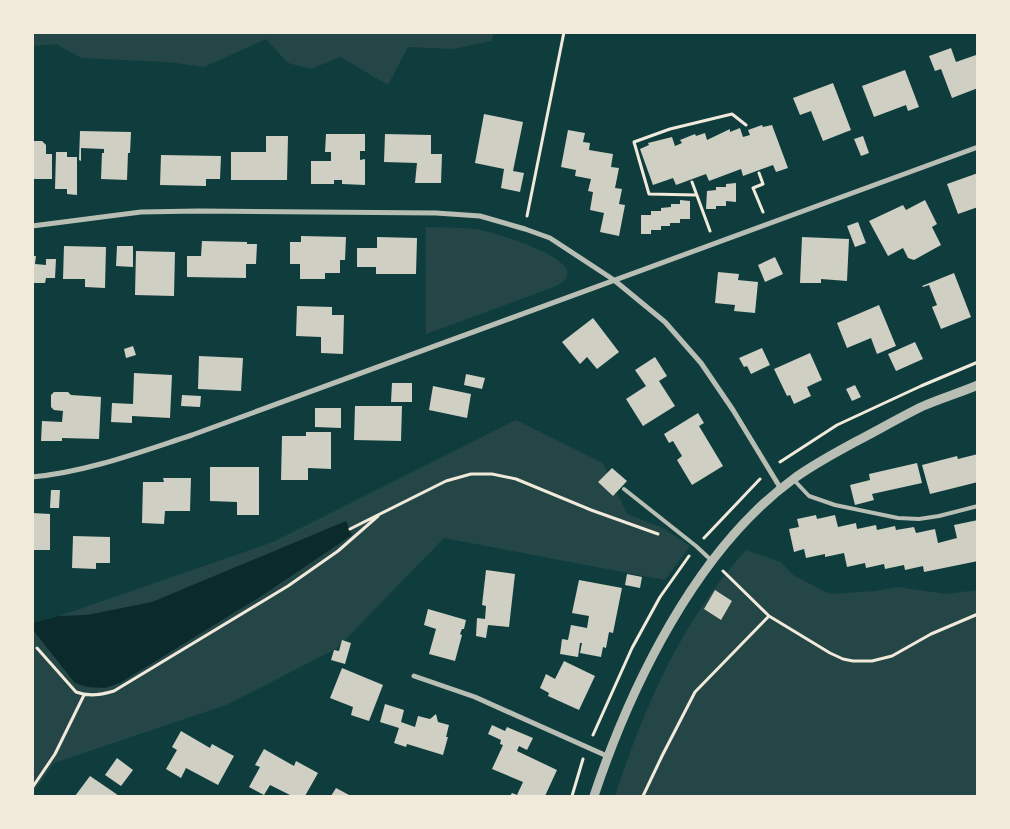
<svg xmlns="http://www.w3.org/2000/svg" width="1010" height="829" font-family="'DejaVu Sans',sans-serif">
<rect width="100%" height="100%" fill="#0f3d3e"/>
<!-- green -->
<path fill="#244646" d="M33 32H494V33L491 41 453 49 408 47 388 85 340 57 311 69 288 63 266 39 204 67 167 62 82 58 56 44 33 46Z
M426 227C443 228 460 227 477 229 492 232 606 264 554 287L426 334Z
M516 420 603 463 627 514 663 528 690 546 665 580 444 538 336 649 226 705 54 763 33 793V623L59 616 273 542Z
M746 550 781 562 793 575 830 594 875 591 898 587 946 594 977 590V796H615C644 707 682 620 746 550Z"/>
<!-- water -->
<path fill="#0a2a2b" d="M346 521 352 535 263 595 120 683 105 688 87 687 75 683 33 630V623L59 616 87 615 152 602Z"/>
<!-- building -->
<path fill="#cfcfc3" d="M951 48 956 62 976 55 978 59V88L952 98 941 69 935 71 929 56Z
M905 70 919 107 908 111 906 105 874 117 862 86Z
M833 83 851 130 823 141 811 111 800 115 793 98Z
M484 114 523 122 513 171 524 173 520 192 501 188 504 169 475 163Z
M762 125 763 127 772 125 788 168 776 172 773 165 743 176 741 169 709 181 706 174 676 185 673 178 653 185 640 149 649 145 648 143 672 137 675 146 682 143 680 140 695 134 696 136 705 133 707 140 730 129V132L740 128 743 137 750 135 748 130Z
M568 130 585 133 583 142 590 143 589 150 613 154 611 167 619 168 615 188 622 189 619 204 625 205 619 236 600 232 604 213 590 210 593 192 588 191 591 179 575 176 576 170 561 167Z
M80 131 131 132 130 153H128L127 180 101 179 102 153H104V149L81 148V161L79 160Z
M326 134H365V151H360V160L365 159V185L342 184V180H334V184H311V161H331V152H325Z
M385 134 431 135V154H442L441 183H415L417 163 384 162Z
M266 136H288L287 180H231V152H266Z
M863 136 869 153 861 156 854 139Z
M32 141H42L46 145V154H52V179H32Z
M56 152H67V157H77V195L67 194V189H55Z
M161 155 221 156 220 179H206V186L160 185Z
M978 173V207L958 214 947 184Z
M736 183V202L726 201V206H716V209H706L707 191 716 190V187H726V184Z
M680 200 690 201V219H680V223H670V226H661V230H651V234H641V215H651V211H661V208L671 207V204H680Z
M925 200 937 224 932 227 941 245 914 260 908 258 903 248 888 256 869 221 903 205 906 210Z
M858 222 866 243 855 247 847 226Z
M301 236 346 237 345 260H340V273H325V279H300V264H290V242H301Z
M377 237 417 238 416 274H376V267H357V248H377Z
M802 237 849 239 847 281 821 279V283H800Z
M202 241 247 242V244H257L256 264H246V278L187 277V256H201Z
M64 246 106 247 105 288 85 287V279H63Z
M117 246H133V267L116 266Z
M136 251 175 252 174 296 135 295Z
M32 256H36L35 264 46 265V259H56L55 278H46L45 283H32Z
M775 257 783 274 765 282 758 265Z
M718 272 739 274 738 280 758 282 755 313 734 311 735 305 715 303Z
M954 273 971 317 941 329 932 307 937 305 929 285 923 287 922 286Z
M879 305 896 346 877 354 871 338 847 348 837 323Z
M297 306 332 307V315H344L343 354 321 353V337L296 336Z
M593 318 619 352 597 369 587 357 580 364 562 342Z
M915 342 923 359 896 371 888 354Z
M133 346 136 355 126 358 124 349Z
M762 348 770 365 751 374 747 366 744 367 739 358Z
M810 353 822 380 807 387 811 396 794 404 790 395 787 396 774 369Z
M199 356 243 358 241 391 198 389Z
M655 357 667 376 659 381 675 406 643 426 626 399 646 386 635 370Z
M134 373 172 375 170 418 132 416V423L111 422 112 403 133 404Z
M466 374 485 378 482 389 464 385Z
M392 383H412V402H391Z
M855 385 861 397 852 401 846 389Z
M433 386 471 394 467 418 429 410Z
M54 392H68L71 395 101 397 99 439 62 438V441H41L42 421 62 422 63 411 54 410 51 407V395Z
M182 395 201 396 200 407 181 406Z
M355 406H402L401 441 354 440Z
M315 408H341V428L315 427Z
M698 413 704 423 699 426 723 466 692 485 677 460 682 456 673 441 669 443 664 434Z
M306 432H331V469L308 468V480H281L282 436H306Z
M978 454V482L930 494 922 465 957 456 958 459Z
M917 463 922 483 872 494 874 500 855 505 850 485 870 480 869 474Z
M210 467H259V515H237V502L210 501Z
M612 468 627 481 613 496 598 482Z
M163 478H191L190 511H165L164 524 142 523 143 482H164Z
M51 490H60L59 508H50Z
M32 513 50 514V550H32Z
M816 515 817 519 835 515 838 527 856 523 857 529 876 525 877 530 895 526 896 530 914 527 916 533 935 529 938 543 957 538 954 525 978 520V561L924 572 923 566 905 570 904 565 885 569 884 564 866 568 865 563 847 567 844 553 825 557V554L806 558 804 549 794 552 789 529 799 527 797 519Z
M73 536 110 537V563H96V569L72 568Z
M486 570 515 574 509 627 488 625 486 638 476 636 477 618 485 619 486 606 482 605Z
M627 574 642 577 640 588 625 585Z
M579 580 622 588 613 633 609 632 606 648 603 647 601 657 580 653 582 643H580L578 657 560 654 562 639 568 640 571 625 587 628 589 616 572 613Z
M715 590 732 601 721 620 704 609Z
M428 609 466 620 464 629H462L460 634 462 635 455 661 429 654 436 629 424 625Z
M342 640 351 643 345 664 331 660 334 650 339 651Z
M564 661 595 676 579 710 548 696 549 693 540 688 546 674 555 679Z
M342 668 383 685 369 721 351 715 353 707 330 698Z
M385 704 404 710 401 722 415 727 418 716 430 719 436 714 438 722 449 725 446 737H448L443 755 407 744 406 747 394 743 399 728 380 722Z
M492 725 505 731 507 727 533 738 527 750 519 746 517 751 557 770 545 796H510L512 793 517 795 523 782 492 769 503 745 500 744 501 740 488 734Z
M181 731 210 748 212 744 234 756 218 785 186 768 181 778 166 769 177 750 172 747Z
M264 749 294 766 296 761 318 773 305 796H292L270 785 264 795 249 787 260 767 255 765Z
M117 758 133 770 121 786 105 775Z
M90 776 112 791 119 796H75Z
M336 788 351 796H331Z"/>
<g fill="none" stroke-linecap="round" stroke-linejoin="round">
<!-- path -->
<path stroke="#f1e9da" stroke-width="3" d="M759 173 763 184 753 188 763 212
M692 182 710 231
M696 195 649 194 634 142 670 129 732 114 746 125
M527 216 564 32
M780 462 837 425 921 386 978 362
M350 529 446 481 471 474H492L516 479 591 510 658 534
M704 538 760 479
M723 571 769 616 830 653 843 659 853 661H872L892 656 931 634 978 614
M37 648 76 692C89 697 101 695 114 691L288 586 338 551 378 516
M593 735 632 648 660 597 689 556
M32 788 55 754 84 695
M572 796 583 759
M643 796 662 756 695 692 769 616"/>
<!-- service -->
<path stroke="#b8beb3" stroke-width="4" d="M793 479 809 496 835 505 898 518 919 519 939 516 978 506
M624 489 696 546 711 560"/>
<!-- minor -->
<path stroke="#b8beb3" stroke-width="5" d="M32 226 141 212 198 211 436 213 480 216 525 229 550 238 614 280 665 322 701 363 733 410 781 489
M32 477C87 472 140 452 192 435L978 147
M414 676 475 697 607 756"/>
<!-- tertiary -->
<path stroke="#b8beb3" stroke-width="9" d="M594 796C631 685 696 551 792 480 812 465 835 453 857 441 878 430 899 418 921 407 939 399 959 393 978 385"/>
</g>
<!-- border -->
<rect width="1010" height="829" fill="none" stroke="#f1e9da" stroke-width="68"/>
</svg>
